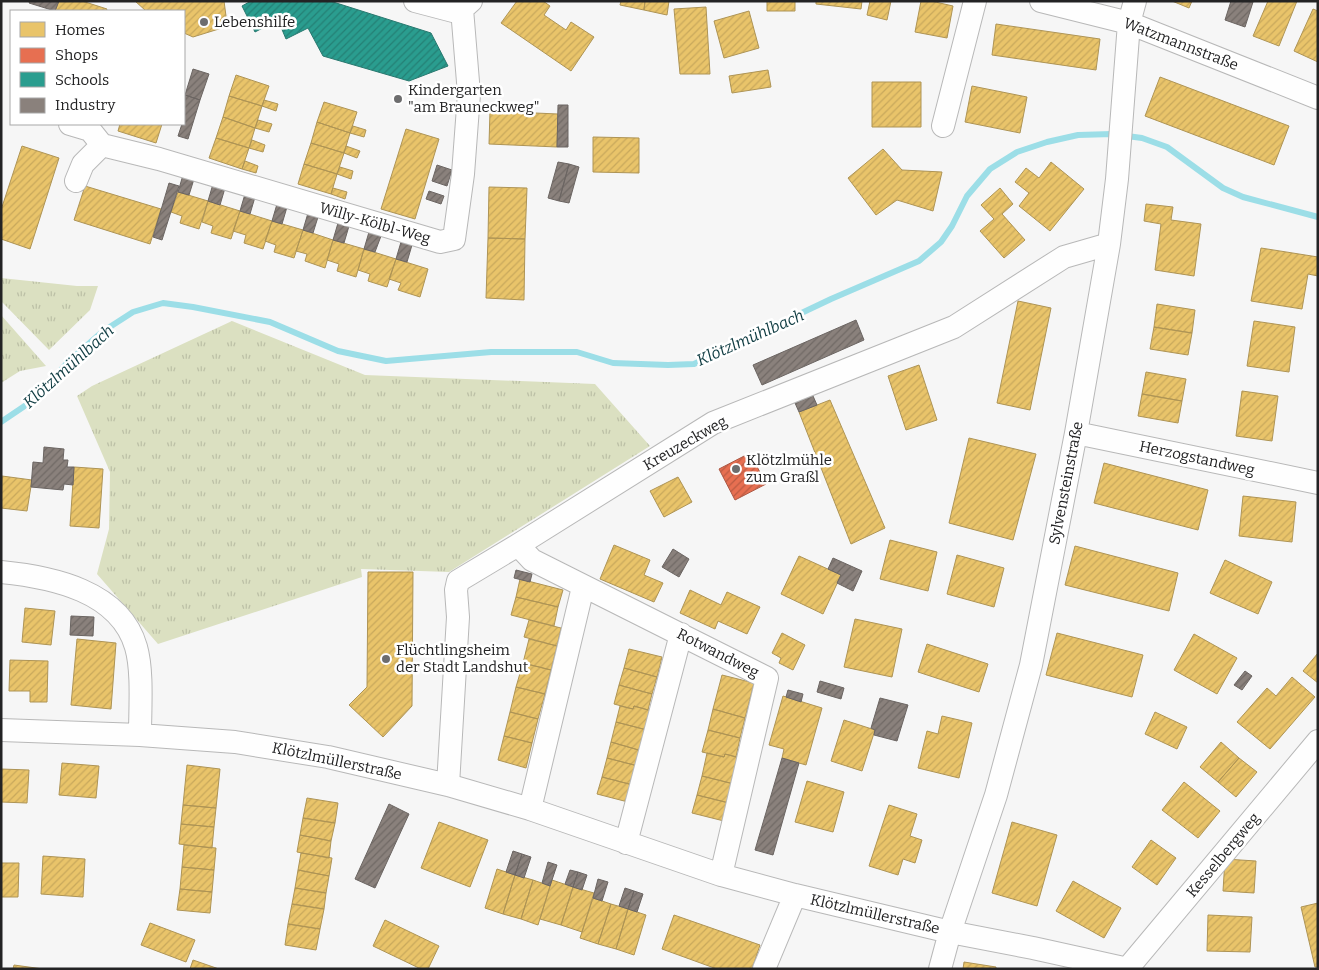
<svg xmlns="http://www.w3.org/2000/svg" width="1319" height="970" font-family="Bitter,serif">
<defs>
<pattern id="grass-tufts" width="24" height="20" patternUnits="userSpaceOnUse" patternTransform="scale(1.25)"><rect width="24" height="20" fill="#dbe0c1"/><path d="M3 7l-1-3M5 7V3M7 7l1-3M15 17l-1-3M17 17v-4M19 17l1-3" fill="none" stroke="#bcc0a6"/></pattern>
<pattern id="homes-hatch" width="6" height="6" patternUnits="userSpaceOnUse" patternTransform="scale(1.25)"><rect width="6" height="6" fill="#e9c46a"/><path d="M-1 1l2-2M0 6l6-6M5 7l2-2" fill="none" stroke="#c8a85c"/></pattern>
<pattern id="shops-hatch" width="6" height="6" patternUnits="userSpaceOnUse" patternTransform="scale(1.25)"><rect width="6" height="6" fill="#e76f51"/><path d="M-1 1l2-2M0 6l6-6M5 7l2-2" fill="none" stroke="#bb5b43"/></pattern>
<pattern id="schools-hatch" width="6" height="6" patternUnits="userSpaceOnUse" patternTransform="scale(1.25)"><rect width="6" height="6" fill="#2a9d8f"/><path d="M-1 1l2-2M0 6l6-6M5 7l2-2" fill="none" stroke="#248075"/></pattern>
<pattern id="industry-hatch" width="6" height="6" patternUnits="userSpaceOnUse" patternTransform="scale(1.25)"><rect width="6" height="6" fill="#8a817c"/><path d="M-1 1l2-2M0 6l6-6M5 7l2-2" fill="none" stroke="#706965"/></pattern>
</defs>
<rect width="100%" height="100%" fill="#f6f6f6"/>
<!-- grass -->
<path fill="url(#grass-tufts)" d="M1 278 77 286H98L90 310 49 350 1 301Z
M1 315 46 366 20 371 1 383Z
M232 321 365 375 595 384 650 446 449 572 361 569 362 577 158 644 97 574 109 529 110 472 77 396 92 386Z"/>
<!-- homes -->
<path fill="url(#homes-hatch)" stroke="#ae9455" d="M59 1H82L107 9 106 11H55Z
M135 1H224L226 16 222 28 193 37 184 33V11H146Z
M517 1H543L550 6 544 15 566 30 571 22 594 37 571 71 501 23Z
M621 1H645L644 10 620 5Z
M645 1H669L667 15 644 10Z
M767 1H795V11H767Z
M816 1H862L861 9 816 4Z
M870 1H891L887 20 867 15Z
M921 1H931L953 6 947 38 915 32Z
M1172 1H1192L1189 8Z
M1268 1H1297L1279 46 1253 36Z
M706 7 710 74H680L674 9Z
M1313 9 1318 11V62L1294 51Z
M749 11 759 48 724 58 714 21Z
M996 24 1100 39 1096 70 992 55Z
M768 70 771 87 732 93 729 76Z
M236 75 269 86 262 106 229 96Z
M1160 77 1289 126 1274 165 1145 116Z
M872 82H921V127H872Z
M972 86 1027 97 1020 133 965 122Z
M229 96 262 106 255 128 223 117Z
M264 100 278 104 276 111 262 106Z
M324 102 357 112 350 133 317 122Z
M490 111 558 114 557 147 489 144Z
M223 117 255 128 249 148 216 138Z
M258 120 272 124 269 132 255 128Z
M317 122 350 133 344 153 311 143Z
M120 124H162L156 143 118 131Z
M353 126 366 130 364 137 350 133Z
M406 129 439 139 415 219 381 209Z
M593 137 639 138V173L593 172Z
M216 138 249 148 242 169 209 158Z
M252 140 265 145 263 152 249 148Z
M311 143 344 153 337 174 304 164Z
M22 146 59 158 30 249 1 239V210Z
M346 146 360 151 357 158 344 153Z
M883 149 902 170 942 172 933 211 897 200 876 215 848 178Z
M245 161 258 166 256 173 242 169Z
M1051 162 1084 189 1050 231 1019 206 1029 193 1015 182 1026 168 1039 178Z
M304 164 337 174 331 194 298 184Z
M340 167 353 171 351 179 337 174Z
M85 186 161 209 150 244 74 220Z
M489 187 527 188 525 239 488 238Z
M333 188 347 192 345 199 331 194Z
M1000 188 1013 204 1002 214 1025 240 1004 258 980 231 994 219 981 205Z
M178 192 208 201 199 229 180 223 182 216 171 212Z
M208 201 240 211 231 239 211 233 213 226 202 222Z
M1146 204 1173 207 1171 220 1201 224 1194 276 1155 270 1161 224 1144 221Z
M240 211 272 221 263 249 244 243 246 235 233 231Z
M272 221 303 230 294 258 274 252 276 245 265 241Z
M303 230 333 240 325 268 305 261 307 254 296 251Z
M488 238 525 239 524 300 486 298Z
M333 240 364 249 356 277 337 271 339 264 327 260Z
M1261 248 1318 257V276L1308 274 1302 309 1251 301Z
M364 249 396 259 387 287 368 281 370 274 358 270Z
M396 259 428 269 420 297 398 290 401 283 389 279Z
M1018 301 1051 308 1030 410 997 403Z
M1157 304 1195 310 1192 333 1154 327Z
M1254 321 1295 327 1289 372 1247 366Z
M1154 327 1192 333 1188 355 1150 349Z
M919 365 937 420 906 430 888 376Z
M1146 372 1186 379 1182 401 1142 394Z
M1242 391 1278 396 1272 441 1236 436Z
M1142 394 1182 401 1178 423 1138 416Z
M830 400 885 528 851 544 799 412Z
M969 438 1036 454 1013 540 949 523Z
M1104 463 1208 490 1198 530 1094 503Z
M74 467 103 469 99 528 70 526Z
M2 476 32 480 27 511 1 508Z
M678 477 692 502 664 517 650 491Z
M1243 496 1296 502 1292 542 1239 536Z
M890 540 937 552 928 591 880 579Z
M614 545 650 560 644 575 663 583 654 602 600 579Z
M1075 546 1178 573 1169 611 1065 585Z
M957 555 1004 568 994 607 947 594Z
M799 556 841 575 823 614 781 594Z
M1225 560 1272 582 1258 614 1210 593Z
M368 572H413L412 706 383 737 349 705 367 687Z
M520 579 563 590 558 607 516 597Z
M690 590 721 605 727 592 760 607 747 634 718 621 715 629 680 613Z
M516 597 558 607 554 626 511 615Z
M25 608 55 611 51 645 22 642Z
M855 619 902 629 892 677 844 667Z
M529 620 561 628 557 646 524 637Z
M782 633 805 645 793 670 779 663 781 658 772 653Z
M1057 633 1143 655 1132 697 1046 675Z
M1194 634 1237 658 1217 694 1174 670Z
M77 639 116 643 111 709 71 705Z
M529 639 557 646 551 670 523 663Z
M927 644 988 664 979 692 918 672Z
M629 649 662 657 657 677 624 668Z
M1318 653V683L1303 671Z
M10 660 48 661 47 702H30V691H9Z
M523 663 551 670 545 694 516 687Z
M624 668 657 677 652 694 619 685Z
M722 675 754 683 745 718 713 709Z
M1292 677 1315 697 1270 749 1237 722 1267 688 1276 696Z
M619 685 652 694 648 710 634 706 633 709 614 704Z
M516 687 545 694 538 719 510 712Z
M783 696 822 708 806 765 782 758 784 749 769 745Z
M620 706 633 709 634 706 652 711 647 730 616 722Z
M713 709 745 718 740 738 708 730Z
M510 712 538 719 532 743 504 736Z
M1155 712 1187 727 1177 749 1145 734Z
M942 716 972 723 959 778 918 768 927 731 938 734Z
M844 720 875 730 862 771 831 761Z
M616 722 647 730 642 751 611 742Z
M708 730 740 738 736 757 725 754 724 757 702 752Z
M504 736 532 743 526 768 498 760Z
M611 742 642 751 638 766 607 758Z
M1221 742 1239 758 1218 782 1200 767Z
M707 753 724 757 725 754 741 758 734 784 702 776Z
M607 758 638 766 633 785 602 777Z
M1239 758 1257 772 1236 797 1218 782Z
M62 763 99 766 96 798 59 795Z
M187 765 220 769 216 808 183 805Z
M1 769 29 770 27 803 1 802Z
M702 776 734 784 729 803 697 795Z
M602 777 633 785 628 802 597 794Z
M807 781 844 792 833 832 795 822Z
M1184 782 1220 811 1198 838 1162 810Z
M697 795 729 803 724 821 692 813Z
M307 798 338 803 335 823 303 818Z
M183 805 216 808 214 827 181 824Z
M889 805 917 814 910 836 922 840 915 863 903 859 898 875 869 866Z
M303 818 335 823 331 841 300 835Z
M439 822 488 840 470 887 421 868Z
M1012 822 1057 835 1037 906 992 893Z
M181 824 214 827 212 848 179 844Z
M300 835 331 841 329 858 297 852Z
M1151 840 1176 858 1157 885 1132 867Z
M184 845 216 848 214 870 182 867Z
M301 853 332 858 329 876 298 870Z
M43 856 85 859 83 897 41 894Z
M1225 859 1256 861 1254 893 1223 891Z
M1 863H19L18 897H1Z
M182 867 214 870 212 892 180 889Z
M497 869 515 875 503 914 485 908Z
M298 870 329 876 326 893 295 888Z
M515 875 533 880 521 919 503 914Z
M533 880 550 886 538 925 521 919Z
M552 880 573 887 561 925 540 919Z
M1073 881 1121 908 1104 938 1056 911Z
M573 887 594 893 582 932 561 925Z
M295 888 326 893 324 909 292 904Z
M180 889 212 892 210 913 177 910Z
M593 898 611 904 598 944 580 938Z
M1318 903V967H1315L1301 907Z
M292 904 324 909 320 929 288 924Z
M611 904 628 909 616 949 598 944Z
M628 909 646 915 634 955 616 949Z
M674 915 760 945 752 969H717L662 949Z
M1208 915 1252 917 1250 952 1207 951Z
M385 920 439 946 428 969H421L373 946Z
M150 923 195 940 186 962 141 945Z
M288 924 320 929 316 950 285 945Z
M193 960 219 969H190Z
M964 962 996 967V969H963Z
M14 965 43 969H13Z"/>
<!-- shops -->
<path fill="url(#shops-hatch)" stroke="#ac5844" d="M750 453 766 484 735 500 719 469Z"/>
<!-- schools -->
<path fill="url(#schools-hatch)" stroke="#28786f" d="M251 1H330L431 33 448 66 409 81 323 56 308 28 286 39 278 20 255 32 242 6Z"/>
<!-- industry -->
<path fill="url(#industry-hatch)" stroke="#6b6562" d="M30 1H59L55 11 29 3Z
M1231 1 1253 2 1245 27 1225 20Z
M193 69 209 74 200 100 185 95Z
M185 95 200 100 188 139 178 136 182 124H184Z
M558 105H568V147H557Z
M558 162 569 164 559 201 548 198Z
M569 164 579 167 569 203 559 201Z
M437 165 452 170 447 186 432 181Z
M183 175 194 179 189 195 178 192Z
M169 183 179 186 162 240 153 237Z
M213 184 225 188 220 205 208 201Z
M429 191 444 196 441 204 426 199Z
M245 194 255 197 250 214 240 211Z
M277 204 287 207 282 224 272 221Z
M308 213 318 217 313 233 303 230Z
M338 223 349 226 344 243 333 240Z
M369 232 381 236 375 252 364 249Z
M401 242 412 245 407 262 396 259Z
M856 320 864 340 762 385 753 365Z
M813 396 817 405 799 412 795 403Z
M44 447 64 449 63 460H68L67 467H74L73 485 64 484 63 490 31 487 33 462 43 463Z
M673 549 689 559 679 577 662 567Z
M833 558 862 571 853 591 837 583 841 575 828 569Z
M516 570 532 574 530 582 514 578Z
M71 616 94 617 93 636 70 635Z
M1245 671 1252 676 1242 690 1234 685Z
M820 681 844 688 841 699 817 692Z
M788 690 803 694 801 702 786 697Z
M880 698 908 705 897 741 874 735 875 730 871 728Z
M782 758 799 763 773 855 755 850Z
M389 804 409 814 375 888 355 879Z
M513 851 522 854 515 875 506 872Z
M522 854 531 857 524 878 515 875Z
M548 862 557 865 550 886 542 883Z
M570 870 578 872 573 887 565 884Z
M578 872 587 875 582 890 573 887Z
M598 879 608 882 602 901 593 898Z
M625 888 634 891 628 909 619 906Z
M634 891 643 894 637 912 628 909Z"/>
<g fill="none" stroke-linecap="round" stroke-linejoin="round">
<!-- stream -->
<path stroke="#9cdee7" stroke-width="6" d="M1 422 35 399 68 362 102 332 133 312 163 303 193 307 270 322 338 351 386 361 491 352H577L613 363 668 365 694 364 831 299 919 261 941 242 952 226 967 196 990 169 1017 152 1047 142 1078 135 1112 134 1142 138 1167 147 1223 188 1243 197 1318 217"/>
<!-- minor casing -->
<g stroke="#b8b8b8" stroke-width="24">
<path id="minor" d="M415 1 453 11 462 9 471 1
M1041 1 1129 23 1318 98
M70 124 90 130 102 145 83 164 76 181
M943 126 975 1
M102 145 159 159 440 242 454 239 463 174 469 94 462 9
M1076 433 1318 483
M518 545 532 560 767 678 721 875
M1 572C52 577 120 591 136 647 143 671 140 709 140 735
M1 730 140 735 235 742 328 757 448 785 530 809 721 875 795 895 950 932 1033 948 1128 969
M448 785 458 617 456 590 458 581 518 545 713 423 954 327 1064 257 1109 244
M530 809 583 587
M626 843 681 634
M764 969 795 895
M940 969 950 932 996 795 1031 665 1076 433 1109 244 1117 179 1129 23 1135 1
M1127 969 1318 741"/>
</g>
<!-- minor -->
<use href="#minor" stroke="#fefefe" stroke-width="22"/>
</g>
<!-- markers -->
<g fill="#6d6d6e" stroke="#fff" stroke-width="2">
<circle cx="204" cy="22" r="5"/>
<circle cx="398" cy="99" r="5"/>
<circle cx="736" cy="469" r="5"/>
<circle cx="386" cy="659" r="5"/>
</g>
<g text-anchor="middle" stroke-width="5" stroke-linejoin="round" paint-order="stroke">
<!-- poi labels -->
<g font-size="15" fill="#232324" stroke="#fff" text-anchor="start">
<text x="214" y="27">Lebenshilfe</text>
<text x="408" y="95">Kindergarten<tspan x="408" dy="17">"am Brauneckweg"</tspan></text>
<text x="746" y="465">Klötzlmühle<tspan x="746" dy="17">zum Graßl</tspan></text>
<text x="396" y="655">Flüchtlingsheim<tspan x="396" dy="17">der Stadt Landshut</tspan></text>
</g>
<!-- street labels -->
<g font-size="15" fill="#232324" stroke="#fff">
<text transform="translate(1181 44) rotate(21)" y="5">Watzmannstraße</text>
<text transform="translate(375 223) rotate(16)" y="5">Willy-Kölbl-Weg</text>
<text transform="translate(685 443) rotate(-30)" y="5">Kreuzeckweg</text>
<text transform="translate(1197 458) rotate(12)" y="5">Herzogstandweg</text>
<text transform="translate(1066 483) rotate(-79)" y="5">Sylvensteinstraße</text>
<text transform="translate(718 653) rotate(27)" y="5">Rotwandweg</text>
<text transform="translate(337 761) rotate(12)" y="5">Klötzlmüllerstraße</text>
<text transform="translate(1223 855) rotate(-50)" y="5">Kesselbergweg</text>
<text transform="translate(875 914) rotate(13)" y="5">Klötzlmüllerstraße</text>
</g>
<!-- water labels -->
<g font-size="16" font-style="italic" fill="#0e3b41" stroke="#fff">
<text transform="translate(750 337) rotate(-24)" y="6">Klötzlmühlbach</text>
<text transform="translate(68 366) rotate(-42)" y="6">Klötzlmühlbach</text>
</g>
</g>
<!-- border -->
<rect width="1319" height="970" fill="none" stroke="#232324" stroke-width="5"/>
<!-- legend -->
<rect x="10" y="10" width="175" height="115" fill="#ffffff" stroke="#a7a7a7"/>
<rect x="20" y="22" width="25" height="15" fill="#e9c46a" stroke="#a7a7a7"/>
<text x="55" y="35" font-size="15" fill="#232324">Homes</text>
<rect x="20" y="48" width="25" height="15" fill="#e76f51" stroke="#a7a7a7"/>
<text x="55" y="60" font-size="15" fill="#232324">Shops</text>
<rect x="20" y="72" width="25" height="15" fill="#2a9d8f" stroke="#a7a7a7"/>
<text x="55" y="85" font-size="15" fill="#232324">Schools</text>
<rect x="20" y="98" width="25" height="15" fill="#8a817c" stroke="#a7a7a7"/>
<text x="55" y="110" font-size="15" fill="#232324">Industry</text>
</svg>
